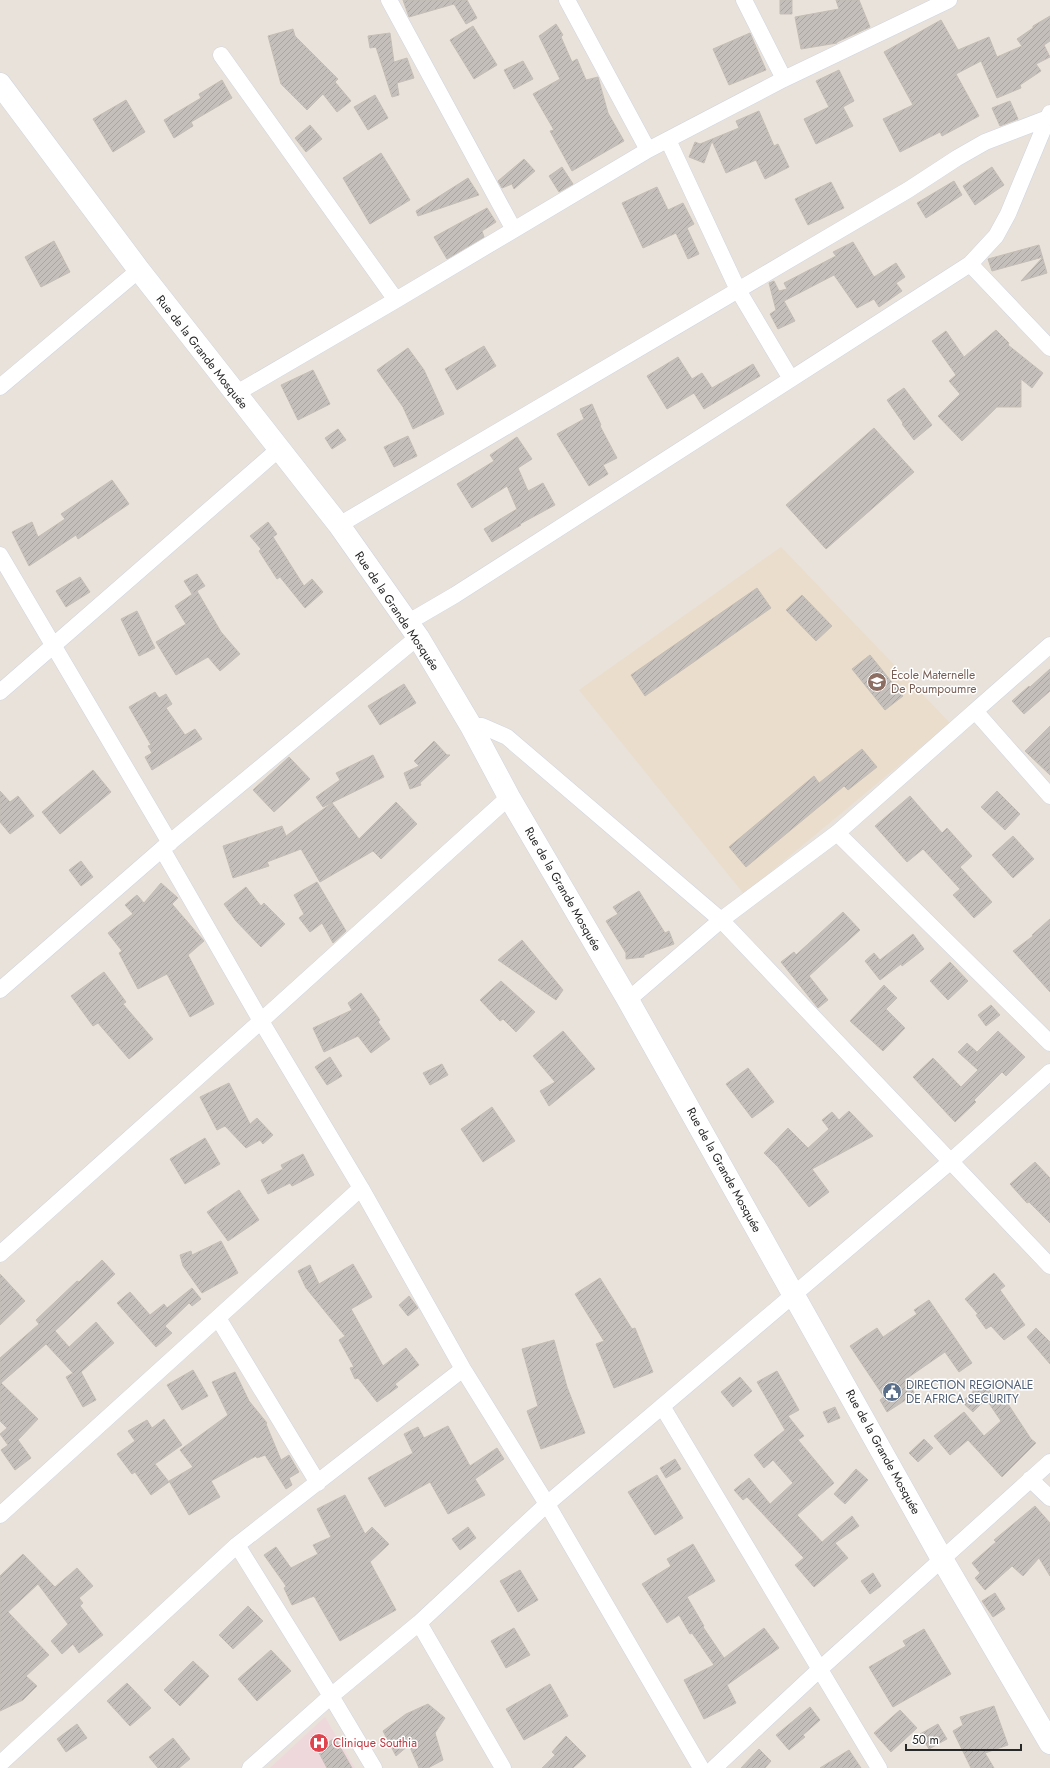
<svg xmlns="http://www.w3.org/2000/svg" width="1050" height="1768" font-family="Jost,sans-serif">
<defs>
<pattern id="building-hatch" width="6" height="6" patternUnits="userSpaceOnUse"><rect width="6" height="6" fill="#c4bfba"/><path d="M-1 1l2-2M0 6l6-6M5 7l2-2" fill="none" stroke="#a8a4a0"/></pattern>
</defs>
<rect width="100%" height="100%" fill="#e9e2da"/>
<!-- education -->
<path fill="#eaddcb" d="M781 547 950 723 744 894 579 690Z"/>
<!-- medical -->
<path fill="#efd8db" d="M325 1717 355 1768H270Z"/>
<!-- building -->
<path fill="url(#building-hatch)" stroke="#c4bdb5" d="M403 0H467L477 18 466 24 454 4 409 17Z
M780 0H792V14H780Z
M836 0H859L870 27 837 42V43L801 49 795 17 839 9Z
M1050 16V41L1044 45 1050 57 1036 64 1041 71 1020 85 1021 88 997 98 981 61 956 74 979 116 942 136 940 132 900 152 883 119 913 105 884 52 941 20 958 50 989 37 997 57 1022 46 1017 39 1033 28V26Z
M556 24 563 35 561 37 572 62 577 59 586 80 598 77 608 113 624 141 572 171 550 131 554 130 533 94 560 79 539 36Z
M473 26 497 65 474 79 450 40Z
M293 29 295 36 338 79 335 82 351 101 337 112 323 94 307 110 281 84 268 36Z
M390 33 394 62 407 58 414 78 397 83 399 95 392 97 376 47 370 48 368 36Z
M750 33 766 70 729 85 713 49Z
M523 61 533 79 514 89 504 70Z
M839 70 854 101 843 107 853 126 816 144 804 119 829 107 816 81Z
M222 80 232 98 191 122 193 126 174 138 164 120 201 98 199 94Z
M375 95 388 118 368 130 354 107Z
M126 100 145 132 113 152 93 119Z
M1010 101 1018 119 1000 126 992 108Z
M759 111 774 146 778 144 789 167 765 179 756 160 726 173 712 141 704 163 689 157 695 142 700 144 739 128 736 121Z
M310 125 322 139 306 152 295 138Z
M381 153 410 200 370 224 343 178Z
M524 159 535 171 514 189 512 184 502 188 498 181Z
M562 167 573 184 559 192 549 176Z
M992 167 1004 185 975 205 963 186Z
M468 178 479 195 418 216 416 211Z
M954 181 962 195 926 218 917 203Z
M831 182 844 208 808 225 795 199Z
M657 187 668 210 683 203 694 224 687 228 699 254 688 259 676 233 643 248 622 203Z
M487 208 496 222 482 231 484 237 447 259 434 237Z
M54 241 70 272 41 287 25 257Z
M853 242 874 277 896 263 905 277 896 283 902 291 879 307 874 299 857 308 834 275 784 301 795 321 778 329 770 314 776 310 769 283 774 281 779 291 787 289 784 283 836 256 833 252Z
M1039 245 1047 273 1021 281 1043 257 992 271 988 259Z
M996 330 1009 343 1008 345 1043 373 1032 388 1021 379V407H997L962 441 938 416 960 394 949 381 956 375 932 341 946 331 964 357Z
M484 346 496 366 457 390 445 369Z
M408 348 424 370 444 414 413 429 403 407 377 370Z
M678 357 692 379 702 373 712 388 753 364 760 376 704 409 694 393 667 409 647 376Z
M313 370 330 404 298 420 281 385Z
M904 388 932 425 914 440 902 424 903 423 887 400Z
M592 404 601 425 600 426 617 458 603 465 608 474 589 486 557 434 584 419 580 409Z
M874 428 914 472 826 549 786 505Z
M338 429 346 440 332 449 325 438Z
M408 436 417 456 394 467 384 447Z
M517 437 532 459 518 468 528 491 543 483 555 505 520 524 521 525 492 542 484 529 517 509 507 486 472 508 457 484 494 461 490 455Z
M112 480 129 504 78 539 76 535 29 566 12 532 32 522 38 537 65 519 61 514Z
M268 522 277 534 273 537 304 586 312 579 323 592 305 608 280 577 277 579 259 551 261 549 250 536Z
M197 574 205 586 192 594 184 581Z
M80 577 90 592 66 607 56 591Z
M757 588 771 608 645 696 631 675Z
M197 591 221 632 240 654 220 671 208 657 176 675 156 642 186 624 175 606Z
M802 595 832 626 816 641 786 610Z
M137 611 155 648 139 656 121 619Z
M870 655 903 696 885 710 852 669Z
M1050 669V691L1024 714 1012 701 1029 686 1030 687Z
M404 684 416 703 380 725 368 706Z
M155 692 159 698 166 694 172 704 166 708 185 735 195 729 202 739 152 770 145 757 152 753 148 746 151 745 129 707Z
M1050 726V775L1025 751Z
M434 741 447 755H450L420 783 421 785 410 789 404 773 419 766 414 761Z
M862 749 877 767 848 790 844 786 746 867 729 847 814 776 819 783Z
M373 755 384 777 323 807 316 797 340 780 336 773Z
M289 757 310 779 274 812 253 790Z
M93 770 111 792 60 834 42 812Z
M0 791 10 802 18 796 34 816 10 834 0 822Z
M997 791 1020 814 1005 830 981 807Z
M910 796 942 833 947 828 972 856 960 867 992 902 974 918 953 895 960 889 923 849 907 862 875 826Z
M396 802 417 824 381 859 373 851 320 882 301 849 267 862 269 866 233 878 223 846 282 826 286 836 332 803 359 839Z
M1013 836 1034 859 1013 878 992 855Z
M81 861 93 877 81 886 69 870Z
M317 882 346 931 333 943 322 923 310 932 299 918 304 914 294 895Z
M161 883 178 898 172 904 204 941 188 955 214 1004 190 1017 167 974 138 989 119 953 122 951 108 933 133 914 125 905 137 895 144 903Z
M246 887 261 906 264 903 285 924 261 947 236 921 224 904Z
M639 891 665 933 669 931 674 944 644 955V957L626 959V953L606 921 618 914 613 907Z
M843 912 860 930 809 976 828 1000 818 1008 781 962 794 952 796 955Z
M1050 919V992L1013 951 1033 936 1032 935Z
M913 934 924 949 902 966 901 964 880 980 865 961 874 953 880 960Z
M522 940 563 990 556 1000 498 960Z
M950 962 968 981 948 1000 930 981Z
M104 972 126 1002 123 1004 153 1039 129 1059 98 1023 93 1026 71 996Z
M501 981 535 1012 516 1032 503 1019 500 1021 480 1000Z
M884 985 897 998 886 1009 905 1028 883 1051 850 1021Z
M361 993 380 1020 378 1022 390 1039 371 1053 358 1036 324 1052 313 1028 352 1010 348 1003Z
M991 1005 1000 1015 986 1026 978 1015Z
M563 1031 595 1069 549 1106 540 1091 555 1082 533 1056Z
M998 1031 1025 1057 1006 1076 1002 1072 974 1100 976 1102 955 1122 913 1077 933 1058 961 1087 978 1070 958 1052 967 1043 977 1052Z
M330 1057 342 1076 327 1085 315 1067Z
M442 1064 448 1075 430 1085 423 1073Z
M748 1068 774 1102 752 1118 726 1084Z
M229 1083 250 1124 257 1118 273 1135 263 1144 260 1140 246 1148 225 1126 217 1130 200 1097Z
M492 1107 515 1141 483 1162 461 1129Z
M849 1111 873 1136 812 1169 829 1192 809 1207 778 1167 764 1153 788 1128 808 1148 829 1129 822 1120 832 1112 839 1120Z
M205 1138 220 1164 185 1184 170 1159Z
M303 1154 314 1175 292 1186 290 1183 268 1194 261 1180 283 1169 281 1165Z
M1035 1162 1050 1178V1223L1029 1202 1027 1203 1010 1184Z
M239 1190 259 1220 228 1241 207 1212Z
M221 1241 238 1273 202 1293 183 1266 180 1255 191 1251 192 1255Z
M102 1260 115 1274 55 1331 69 1347 96 1322 114 1343 81 1372 96 1400 83 1407 66 1377 73 1373 46 1344 1 1383 38 1419 18 1440 31 1458 15 1470 1 1450 8 1445 0 1434 7 1428 0 1421V1358L39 1324 36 1320 77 1281 79 1282Z
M353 1264 372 1297 351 1309 383 1366 406 1348 419 1365 395 1384 398 1387 377 1402 358 1378 355 1379 350 1368 354 1367 339 1340 345 1336 306 1288 298 1271 310 1265 319 1284Z
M994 1273 1005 1286 1000 1290 1025 1325 1004 1340 991 1326 986 1329 976 1315 978 1314 965 1299Z
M0 1274 25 1301 0 1325Z
M600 1278 632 1329 635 1328 653 1372 614 1388 596 1344 604 1341 575 1294Z
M192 1288 201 1299 192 1306 189 1303 165 1326 172 1333 156 1347 117 1303 130 1292 150 1315 164 1304 167 1308Z
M409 1296 418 1308 408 1316 399 1305Z
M929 1300 972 1363 959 1372 945 1352 906 1379 915 1394 887 1412 880 1400 884 1397 850 1346 877 1328 883 1337 917 1314 914 1310Z
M1036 1328 1050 1342V1364L1027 1337Z
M554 1340 567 1387 585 1433 541 1449 527 1411 538 1406 522 1349Z
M193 1370 208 1396 182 1410 167 1385Z
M777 1371 799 1410 788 1416 804 1436 798 1440 834 1483 797 1515 822 1542 852 1516 859 1526 835 1543 848 1558 814 1587 795 1565 804 1558 747 1497 743 1500 734 1490 749 1478 770 1504 793 1483 773 1460 764 1468 754 1455 785 1430 757 1382Z
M235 1372 249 1401 267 1423 266 1424 281 1460 289 1455 299 1472 289 1478 292 1485 286 1489 265 1455 257 1458 256 1456 211 1481 220 1497 189 1515 169 1481 193 1467 180 1450 228 1415 212 1382Z
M740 1377 752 1391 733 1407 721 1392Z
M982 1383 1005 1406 1008 1404 1031 1439 1036 1443 1002 1477 968 1440 950 1455 934 1436 964 1412 984 1436 1001 1421 986 1399 973 1412 962 1402Z
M835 1407 840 1418 828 1423 823 1412Z
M164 1419 182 1445 155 1464 169 1482 151 1495 135 1472 132 1474 117 1454 135 1441 128 1431 147 1420 152 1428Z
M448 1426 470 1466 497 1448 504 1459 475 1479 485 1495 448 1514 430 1482 385 1507 368 1478 413 1453 404 1434 418 1427 424 1438Z
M924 1439 933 1448 918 1462 909 1453Z
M675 1459 681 1469 666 1478 660 1468Z
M856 1469 868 1480 845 1504 834 1494Z
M657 1475 683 1518 655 1535 628 1492Z
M345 1495 365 1534 372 1527 389 1544 370 1562 396 1610 340 1641 314 1596 292 1605 284 1588 286 1586 264 1555 276 1547 291 1568 318 1554 313 1545 331 1537 317 1509Z
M1035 1506 1050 1523V1576L1039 1558 1023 1576 1012 1566 985 1590 975 1578 980 1573 972 1563 996 1542 994 1540Z
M468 1527 476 1538 460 1550 452 1539Z
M693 1544 715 1581 687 1597 704 1626 703 1627 724 1658 764 1628 779 1648 727 1685 736 1703 704 1719 684 1680 714 1665 692 1633 690 1634 679 1615 667 1623 642 1584 671 1566 667 1559Z
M23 1554 55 1587 77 1568 93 1586 79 1598 83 1603 80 1606 103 1635 79 1653 73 1644 62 1654 51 1641 68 1624 38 1584 8 1612 49 1655 26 1676 37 1686 23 1700 0 1711V1576Z
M520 1570 538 1600 518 1612 500 1581Z
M873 1573 881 1586 870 1594 861 1581Z
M995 1593 1005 1609 993 1617 982 1601Z
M248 1606 263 1621 233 1649 219 1635Z
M514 1628 530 1655 506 1668 491 1641Z
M924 1629 951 1674 893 1707 869 1667 906 1646 903 1641Z
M271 1650 291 1671 257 1701 238 1679Z
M193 1661 209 1676 180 1706 164 1690Z
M127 1683 151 1708 130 1726 107 1701Z
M550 1684 568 1716 524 1740 506 1709Z
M428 1704 445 1718 435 1733 443 1760 428 1768H419L409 1745 396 1756 383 1731 406 1714Z
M994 1706 1008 1745 985 1753 994 1768H971L953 1731 963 1725 960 1717Z
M810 1707 820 1720 803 1735 805 1737 789 1750 776 1735Z
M900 1710 917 1728 891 1752 874 1733Z
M77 1724 87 1738 66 1752 57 1739Z
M938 1724 947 1739 929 1749 920 1734Z
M566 1736 586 1756 573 1768H542L555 1755 552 1752Z
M173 1738 190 1759 179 1768H158L149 1757Z
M335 1738 352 1768H327L317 1749Z
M759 1749 771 1761 765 1768H741Z
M849 1750 861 1768H820Z"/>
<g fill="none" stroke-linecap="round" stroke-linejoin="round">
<!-- street casing -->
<g stroke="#d0d4e0" stroke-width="17">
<path id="street" d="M389 0 514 230
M567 0 648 150
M744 0 784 79
M221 55 396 300
M668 140 738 290 791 379
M970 264 1050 348
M0 387 139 270
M235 394 396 300 648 150 784 79 949 0
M339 525 908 190 957 158 985 142 1048 118
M0 555 170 843
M407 623 455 595 970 264 996 236 1008 214 1050 113
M0 692 279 449
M975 711 1050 645
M471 726H482L507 737 721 920 1050 1266
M509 797 261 1021 361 1188 463 1369 547 1504 701 1768
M837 833 1050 1043
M0 990 162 849 418 637
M628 1000 721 920 837 833 975 711 1050 796
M0 1254 261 1021 162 849
M218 1318 318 1483
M662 1406 879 1768
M1030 1479 1050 1498
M0 1515 361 1188
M237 1545 331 1696 374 1768
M419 1623 503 1768
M0 1764 237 1545 463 1369
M250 1768 331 1696 419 1623 547 1504 950 1162 1050 1072
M714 1768 820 1669 1050 1462"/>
</g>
<!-- secondary casing -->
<g stroke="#d0d4e0" stroke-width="23">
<path id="secondary" d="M0 84 139 270 339 525 418 637 471 726 509 797 628 1000 942 1559 1050 1743"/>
</g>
<!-- street -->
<use href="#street" stroke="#fff" stroke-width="16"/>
<!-- secondary -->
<use href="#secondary" stroke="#fff" stroke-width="22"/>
</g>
<!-- icons -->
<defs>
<g id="school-disc" transform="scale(1)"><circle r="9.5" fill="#8d6e63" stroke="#fff"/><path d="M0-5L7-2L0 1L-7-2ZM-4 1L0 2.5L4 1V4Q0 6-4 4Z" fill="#fff"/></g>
<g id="civic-disc" transform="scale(1)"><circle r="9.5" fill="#5c6f8a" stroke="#fff"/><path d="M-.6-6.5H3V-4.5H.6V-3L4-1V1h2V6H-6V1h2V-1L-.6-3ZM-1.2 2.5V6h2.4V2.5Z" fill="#fff"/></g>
<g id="hospital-disc" transform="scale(1)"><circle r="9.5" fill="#e0444e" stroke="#fff"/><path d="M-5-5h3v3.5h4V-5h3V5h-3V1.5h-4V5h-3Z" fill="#fff"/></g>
</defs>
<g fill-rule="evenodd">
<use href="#school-disc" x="877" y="682"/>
<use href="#civic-disc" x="892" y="1392"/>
<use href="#hospital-disc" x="319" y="1743"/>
</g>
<g text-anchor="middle" stroke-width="3" stroke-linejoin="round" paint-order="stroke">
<!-- street labels -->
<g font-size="12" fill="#282828" stroke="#fff">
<text transform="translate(202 352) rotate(52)" y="4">Rue de la Grande Mosquée</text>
<text transform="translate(397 611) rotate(56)" y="4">Rue de la Grande Mosquée</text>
<text transform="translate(563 889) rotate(60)" y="4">Rue de la Grande Mosquée</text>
<text transform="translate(724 1170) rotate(61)" y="4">Rue de la Grande Mosquée</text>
<text transform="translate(883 1452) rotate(61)" y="4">Rue de la Grande Mosquée</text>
</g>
<!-- education labels -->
<g font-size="12" fill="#785e54" stroke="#fff" text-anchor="start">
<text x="891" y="679">École Maternelle<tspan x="891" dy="14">De Poumpoumre</tspan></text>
</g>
<!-- service labels -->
<g font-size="12" fill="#4e5e75" stroke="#fff" text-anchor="start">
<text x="906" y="1389">DIRECTION REGIONALE<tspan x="906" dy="14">DE AFRICA SECURITY</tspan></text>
</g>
<!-- health labels -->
<g font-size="12" fill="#be3a42" stroke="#fff" text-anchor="start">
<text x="333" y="1747">Clinique Southia</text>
</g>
</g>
<!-- scale -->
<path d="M906 1744v6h115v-6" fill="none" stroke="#282828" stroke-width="2"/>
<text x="912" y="1744" font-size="12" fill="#282828" stroke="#ffffff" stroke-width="3" paint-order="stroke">50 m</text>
</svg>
